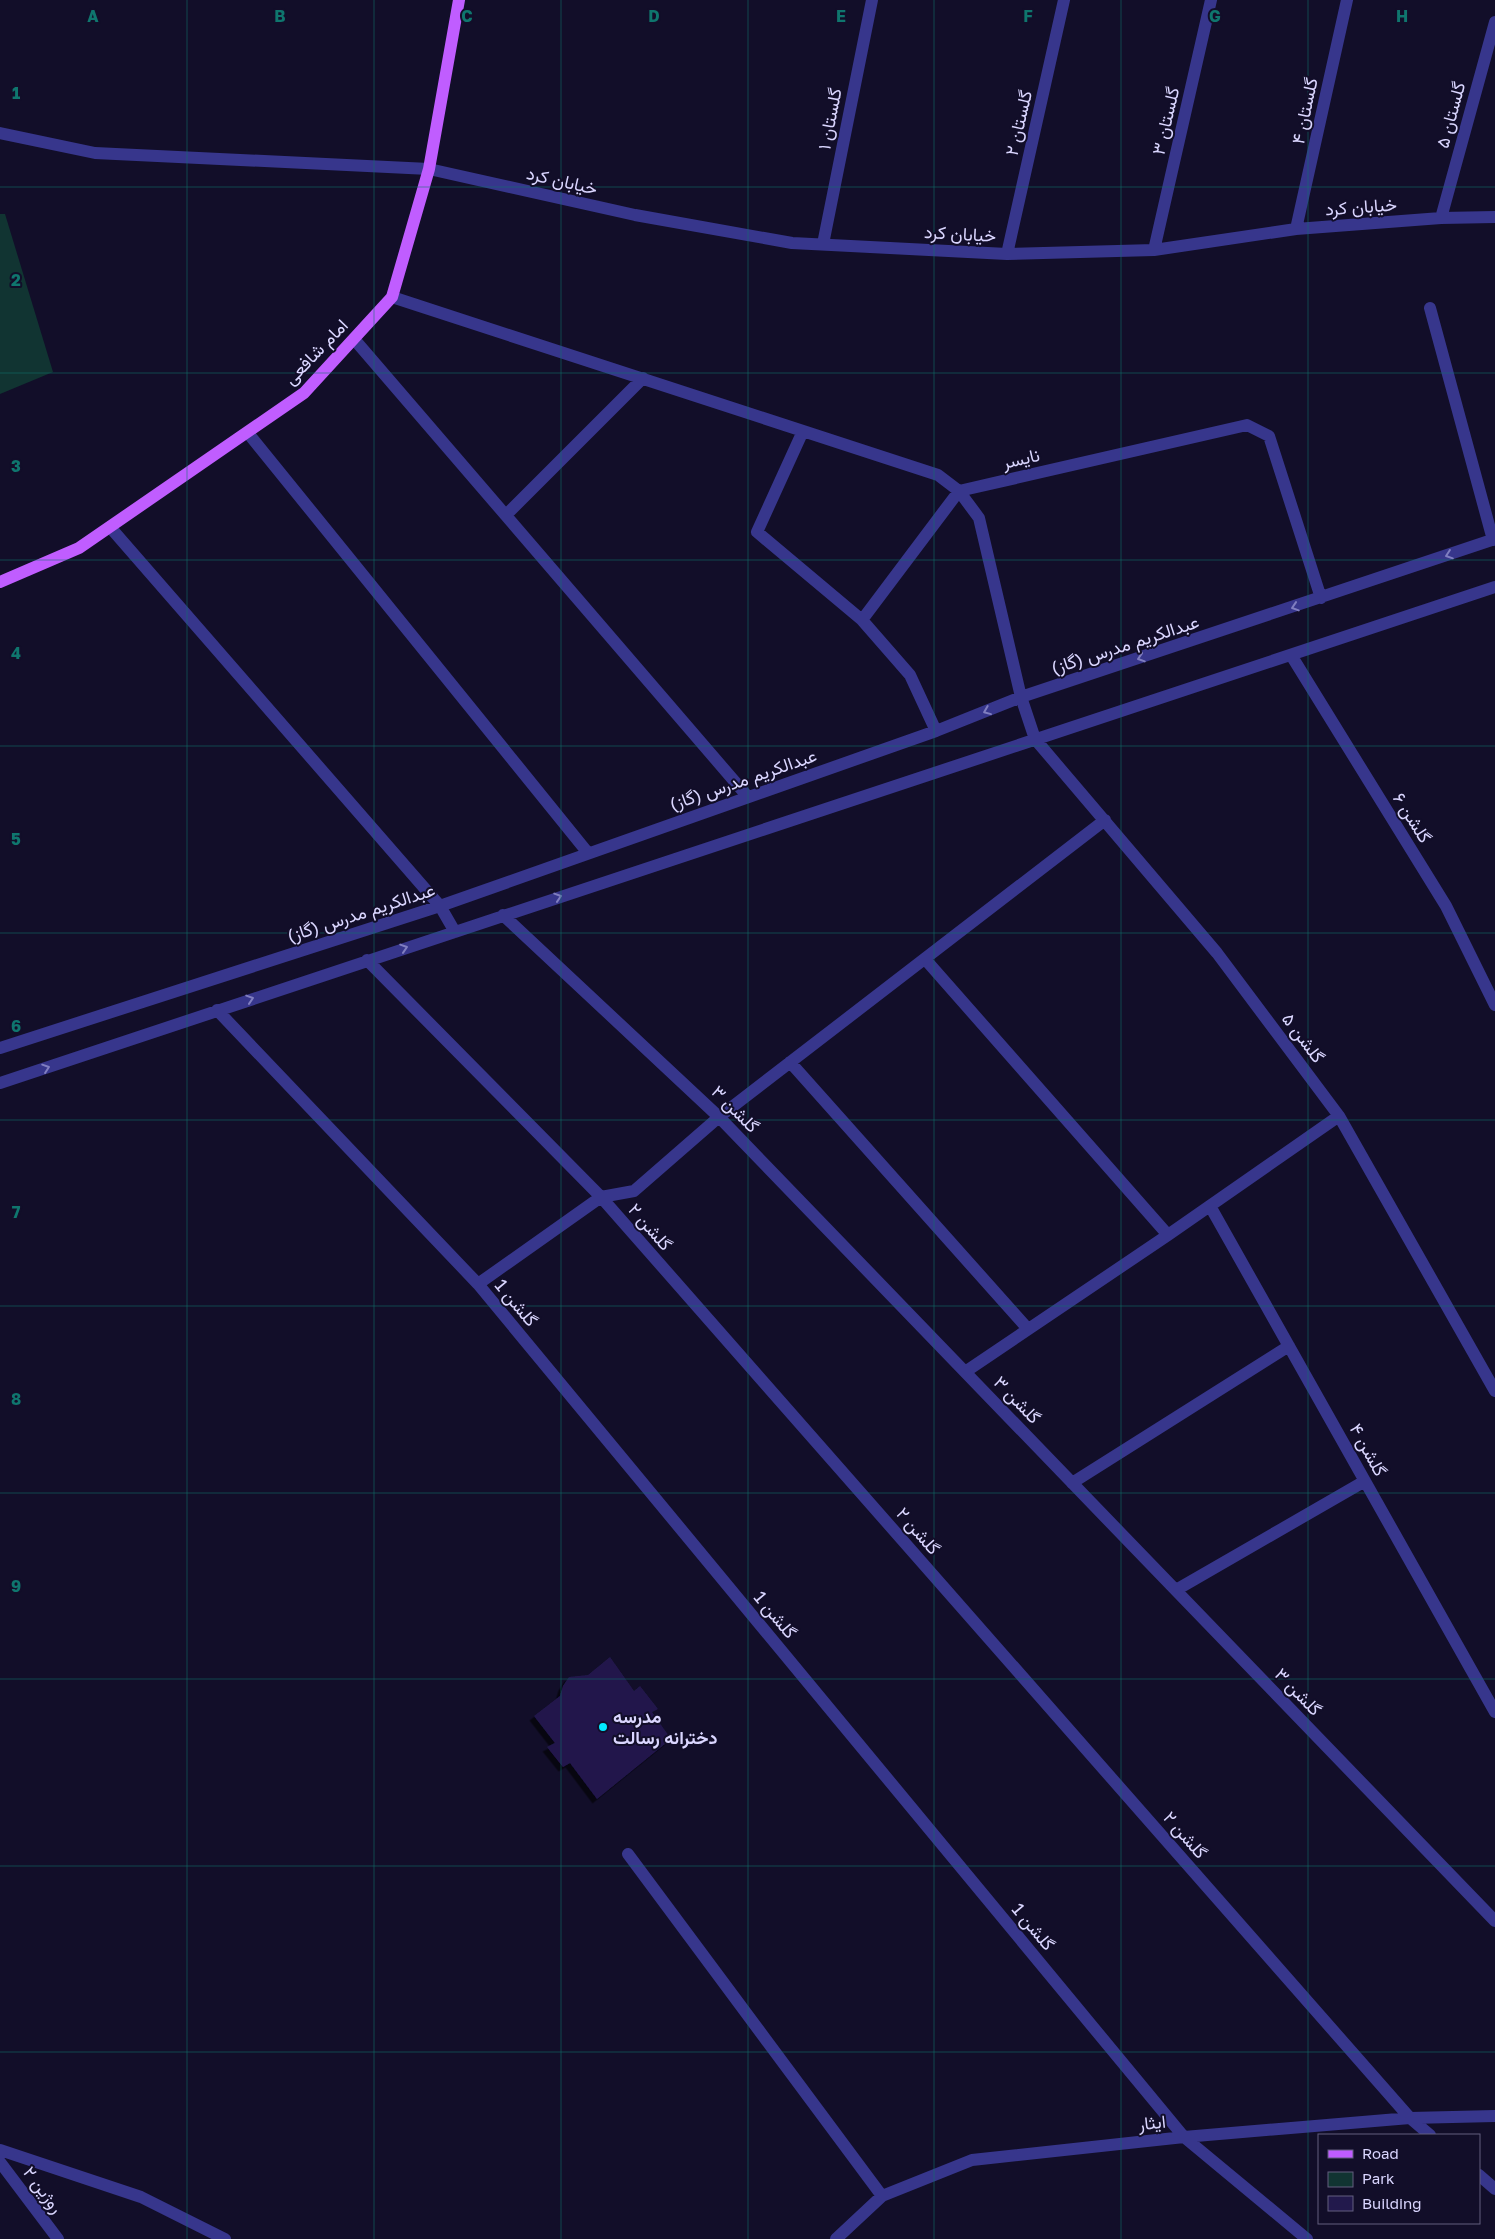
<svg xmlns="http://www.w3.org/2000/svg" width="1495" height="2239" font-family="'Golos Text',Vazirmatn,sans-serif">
<defs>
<filter id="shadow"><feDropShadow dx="-4.5" dy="4.5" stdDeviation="0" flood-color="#0009"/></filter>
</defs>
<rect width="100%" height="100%" fill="#120e29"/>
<!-- green -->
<path fill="#113432" d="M0 214H5L53 372 0 394Z"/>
<!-- building -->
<path fill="#22194c" filter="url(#shadow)" d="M610 1657 634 1691 640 1686 658 1709 652 1712 671 1739 597 1799 570 1763 563 1767 547 1747 555 1743 534 1716 560 1696 563 1686 569 1677 588 1675Z"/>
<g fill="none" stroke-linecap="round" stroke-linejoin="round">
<!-- minor -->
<path stroke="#37368c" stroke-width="12" d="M0 133 95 153 429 169 635 215 792 243 1007 254 1154 250 1296 229 1441 218 1495 217
M1441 218 1495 22
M1296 229 1347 0
M823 244 872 0
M1154 250 1211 0
M1007 254 1064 0
M392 297 938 475 959 491 979 518 1021 697 1035 739 1217 953 1339 1116 1495 1391
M1430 308 1493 540
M354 339 748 797
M803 431 757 532 862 620 910 675 936 731
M248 433 588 853
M506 515 643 378
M110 527 440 906 455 932
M862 620 959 491 1247 425 1269 436 1321 598
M1291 655 1446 906 1495 1005
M503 915 719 1117 1495 1921
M925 959 1168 1235
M367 960 601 1197 1410 2118 1430 2135
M217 1010 478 1284 1184 2137 1307 2239
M0 1048 440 906 936 731 1021 697 1495 539
M790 1062 1028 1329
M0 1083 1495 587
M1210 1206 1495 1712
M478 1284 601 1197 634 1191 719 1117 1105 820
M965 1372 1168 1235 1339 1116
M1072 1483 1289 1346
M1176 1590 1365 1481
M628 1854 882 2196
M0 2150 141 2197 225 2239
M0 2162 58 2239
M1479 2175 1495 2189
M836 2239 882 2196 972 2160 1184 2137 1410 2118 1495 2116"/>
<!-- major -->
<path stroke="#c05dff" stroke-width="12" d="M0 582 79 548 304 393 392 297 429 169 459 0"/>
</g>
<!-- one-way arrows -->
<defs><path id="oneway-chevron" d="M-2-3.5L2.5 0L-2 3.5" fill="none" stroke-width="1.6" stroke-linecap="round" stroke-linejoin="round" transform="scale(1.25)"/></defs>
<g stroke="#807ec0">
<use href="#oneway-chevron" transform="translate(1449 555) rotate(161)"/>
<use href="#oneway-chevron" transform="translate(1295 607) rotate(162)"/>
<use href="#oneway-chevron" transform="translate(1141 658) rotate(162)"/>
<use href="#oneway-chevron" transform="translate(987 711) rotate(158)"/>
<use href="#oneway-chevron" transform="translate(558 897) rotate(-18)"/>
<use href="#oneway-chevron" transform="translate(404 948) rotate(-18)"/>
<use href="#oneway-chevron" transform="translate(250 999) rotate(-18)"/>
<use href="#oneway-chevron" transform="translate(46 1068) rotate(-19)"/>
</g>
<!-- grid -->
<path fill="none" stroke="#0f766e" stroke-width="1" stroke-opacity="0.55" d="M187 0V2239M374 0V2239M561 0V2239M748 0V2239M934 0V2239M1121 0V2239M1308 0V2239M0 187H1495M0 373H1495M0 560H1495M0 746H1495M0 933H1495M0 1120H1495M0 1306H1495M0 1493H1495M0 1679H1495M0 1866H1495M0 2052H1495"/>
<!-- markers -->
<circle fill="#02eaff" stroke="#120e29" stroke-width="2" cx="603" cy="1727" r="5"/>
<g text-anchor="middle" stroke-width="4" stroke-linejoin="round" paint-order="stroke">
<!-- street labels -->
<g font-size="18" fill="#dad6ff" stroke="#120e29">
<text transform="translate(1305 111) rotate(-78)" y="6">گلستان ۴</text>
<text transform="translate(1451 115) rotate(-75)" y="6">گلستان ۵</text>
<text transform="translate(830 119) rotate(-79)" y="6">گلستان ۱</text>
<text transform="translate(1166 121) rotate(-77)" y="6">گلستان ۳</text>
<text transform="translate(1019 123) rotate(-77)" y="6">گلستان ۲</text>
<text transform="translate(562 181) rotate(13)" y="6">خیابان کرد</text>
<text transform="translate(1361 207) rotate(-4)" y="6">خیابان کرد</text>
<text transform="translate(960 234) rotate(3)" y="6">خیابان کرد</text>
<text transform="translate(316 352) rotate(-46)" y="6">امام شافعی</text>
<text transform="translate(1021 459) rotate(-13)" y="6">نایسر</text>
<text transform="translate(1125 645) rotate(-18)" y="6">عبدالکریم مدرس (گاز)</text>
<text transform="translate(743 780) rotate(-19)" y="6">عبدالکریم مدرس (گاز)</text>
<text transform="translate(1412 818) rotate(58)" y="6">گلشن ۶</text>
<text transform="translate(361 913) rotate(-18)" y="6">عبدالکریم مدرس (گاز)</text>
<text transform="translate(1303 1038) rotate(53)" y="6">گلشن ۵</text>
<text transform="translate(735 1109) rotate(45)" y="6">گلشن ۳</text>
<text transform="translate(650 1227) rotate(49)" y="6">گلشن ۲</text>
<text transform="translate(516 1303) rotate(50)" y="6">گلشن 1</text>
<text transform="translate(1017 1400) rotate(46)" y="6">گلشن ۳</text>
<text transform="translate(1368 1450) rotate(61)" y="6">گلشن ۴</text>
<text transform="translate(918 1531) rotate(49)" y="6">گلشن ۲</text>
<text transform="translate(775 1615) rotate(50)" y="6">گلشن 1</text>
<text transform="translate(1298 1692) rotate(46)" y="6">گلشن ۳</text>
<text transform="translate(1185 1835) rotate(49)" y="6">گلشن ۲</text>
<text transform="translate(1033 1927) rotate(50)" y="6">گلشن 1</text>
<text transform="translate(1152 2123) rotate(-6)" y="6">ایثار</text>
<text transform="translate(43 2190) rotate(53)" y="6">روژین ۲</text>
</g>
<!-- poi labels -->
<g font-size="18" font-weight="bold" fill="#dad6ff" stroke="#120e29" text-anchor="start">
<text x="613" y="1723">مدرسه<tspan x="613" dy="21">دخترانه رسالت</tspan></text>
</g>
</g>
<g font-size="16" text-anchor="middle" font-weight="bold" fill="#0f766e" stroke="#120e29" stroke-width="4" stroke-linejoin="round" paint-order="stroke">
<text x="93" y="22">A</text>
<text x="280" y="22">B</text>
<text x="467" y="22">C</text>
<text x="654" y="22">D</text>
<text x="841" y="22">E</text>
<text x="1028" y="22">F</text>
<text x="1215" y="22">G</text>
<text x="1402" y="22">H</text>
<text x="16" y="99">1</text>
<text x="16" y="286">2</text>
<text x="16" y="472">3</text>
<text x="16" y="659">4</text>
<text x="16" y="845">5</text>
<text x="16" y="1032">6</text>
<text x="16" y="1218">7</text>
<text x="16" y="1405">8</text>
<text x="16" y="1592">9</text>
</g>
<!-- legend -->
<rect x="1318" y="2134" width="162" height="90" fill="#120e29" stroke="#625e7f"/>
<rect x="1328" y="2150" width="25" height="8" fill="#c05dff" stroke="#625e7f"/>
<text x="1362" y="2159" font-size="15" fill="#dad6ff">Road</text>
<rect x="1328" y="2172" width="25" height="15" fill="#113432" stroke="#625e7f"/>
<text x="1362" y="2184" font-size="15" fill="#dad6ff">Park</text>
<rect x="1328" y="2196" width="25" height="15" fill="#22194c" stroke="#625e7f"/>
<text x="1362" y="2209" font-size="15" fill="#dad6ff">Building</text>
</svg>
